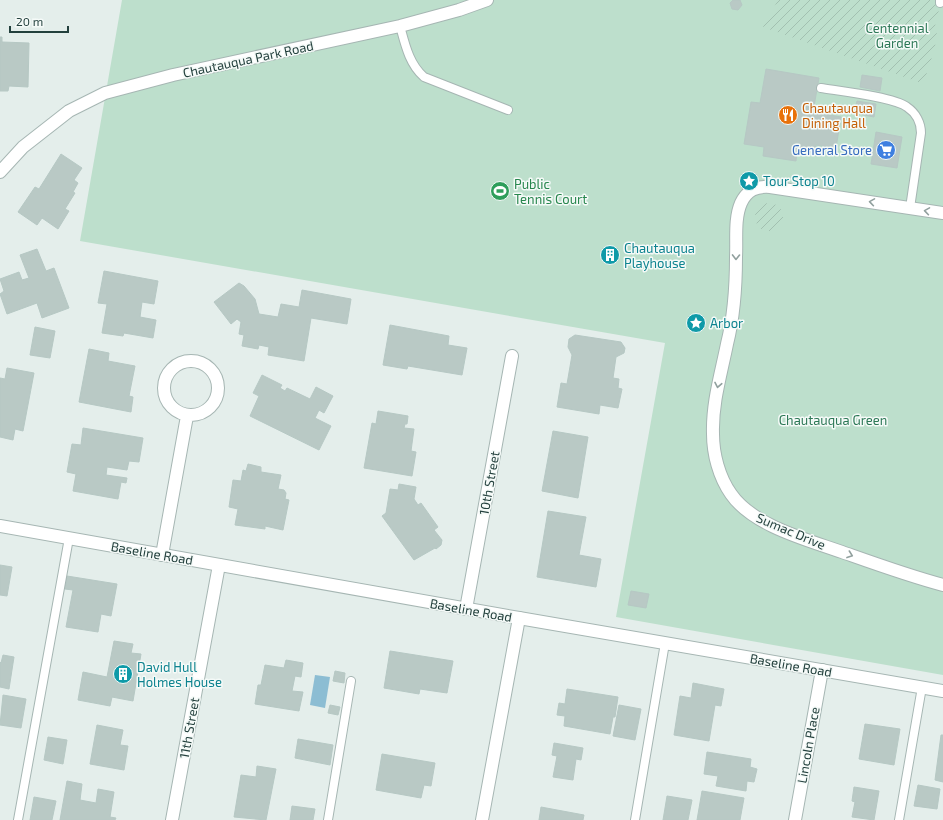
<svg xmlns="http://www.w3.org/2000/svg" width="943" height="820" font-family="'Exo 2',sans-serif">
<defs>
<pattern id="garden-furrows" width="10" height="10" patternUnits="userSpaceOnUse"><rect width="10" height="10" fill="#bddfcc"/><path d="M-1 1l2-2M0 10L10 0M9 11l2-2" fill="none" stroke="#a2c0b0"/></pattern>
</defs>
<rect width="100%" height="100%" fill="#e4eeeb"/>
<!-- green -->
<path fill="#bddfcc" d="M122 0H943V675L616 617 665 343 80 241Z"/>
<!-- garden -->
<path fill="url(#garden-furrows)" d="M778 0H940V8L934 22C943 35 927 68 924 84L763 27Z
M755 217a14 14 0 1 1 28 0a14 14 0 1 1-28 0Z"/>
<!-- water -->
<path fill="#8cbdd3" d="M315 675 330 677 325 708 310 705Z"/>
<!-- building -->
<path fill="#b9c9c5" stroke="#b6c8c4" d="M733 0H740L742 5 738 10 732 9 730 3Z
M0 37H2V42L29 43 28 87 9 86 8 91H0Z
M766 69 819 78 813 112 841 117 836 148 816 145 815 153 797 150 796 161 763 156 764 147 744 144 751 102 760 103Z
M862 75 882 78 880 91 860 87Z
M857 101 876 104 874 117 854 113Z
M876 132 902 137 897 168 871 164Z
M61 154 82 168 74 180 78 183 73 192 75 193 65 209 69 211 58 229 42 218 37 225 18 212 35 187 39 189Z
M606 246 619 258 614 264 601 252Z
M37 249 46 271 54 268 69 308 42 318 37 303 7 314 0 294 4 291 0 279 19 272 22 280 29 278 20 255Z
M104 271 158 281 154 304 142 302 140 317 156 320 153 338 124 333 123 336 102 333 107 304 98 303Z
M239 283 244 286 255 299 259 314 278 317 281 304 299 307 302 290 351 299 347 324 311 318 304 361 268 355 269 347 259 345 258 349 242 346 244 335 239 334 241 322 237 319 231 324 214 302Z
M390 325 449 336 448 345 467 348 462 375 408 366 407 369 383 365Z
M35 327 55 331 50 358 30 355Z
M575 335 621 342 625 348 624 353 616 357 613 378 619 379 618 388 622 389 618 408 600 405 599 414 557 407 561 383 567 384 572 355 568 347 569 339Z
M89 349 109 353 108 361 135 366 129 396 133 397 131 412 79 402Z
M7 368 34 373 23 431 15 429 13 440 0 437V378L5 379Z
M262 375 282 385 280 388 285 391 287 388 310 399 316 387 333 396 324 413 319 410 315 418 331 426 319 450 250 416 259 396 253 393Z
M378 411 408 416 407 424H405L404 428 414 429 411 451 416 452 412 476 364 468 372 423 376 424Z
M83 428 143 438 139 462 129 461 127 470 107 467 106 475 127 478 126 483 121 482 118 499 73 491 76 474 67 472 72 444 81 445Z
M553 431 588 437 578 498 542 491Z
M248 464 261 467V472L281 475 278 489 284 490 286 493 285 499 289 500 283 530 265 526V529L235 525 238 509 229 507 233 480 241 481 243 470 246 471Z
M399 484 416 487 414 499 418 505 421 503 438 527 434 530 442 540 441 545 436 549 435 548 414 560 382 516 386 513 390 489 398 490Z
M548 511 586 517 579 555 601 559 596 587 537 577Z
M0 565 12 567 7 596 0 595Z
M67 576 117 584 111 616 101 614 98 632 66 627 73 590 65 589Z
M631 591 649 594 646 608 628 605Z
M114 641 133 644 131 653 141 654 133 701 112 697 110 706 78 700 83 672 107 677Z
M390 651 453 661 447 693 420 689 419 694 384 688Z
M3 655 14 657 9 689 0 687V662L1 663Z
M286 660 303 663 301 677 295 676 292 691 303 692 299 711 255 704 258 685H261L265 665 284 668Z
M335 671 345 673 344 683 333 681Z
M693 683 724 689 721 706 715 705 709 741 674 735 680 696 691 698Z
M567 689 618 697 615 717H613L610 734 564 726 565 716 557 715 559 703 565 704Z
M3 695 26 699 21 728 0 725Z
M330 705 340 707 338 715 328 713Z
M619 705 641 709 635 740 613 736Z
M865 724 900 729 894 765 859 759Z
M97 725 123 730 120 745 128 746 124 770 90 764Z
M941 735H943V782L935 780Z
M48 737 67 740 63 764 44 760Z
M298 739 333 745 330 765 295 758Z
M554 743 583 748 581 760 576 759 573 780 553 777 557 756 552 755Z
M707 752 751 759 750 767 757 769 754 782 747 781 746 791 716 786 718 776 704 774Z
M382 754 435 763 431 786 424 785 421 798 376 790Z
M257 766 276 769 266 820 234 817 241 775 256 777Z
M67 781 82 784 80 800 96 803 98 789 114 792 110 817 116 818 115 820H60Z
M918 785 940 789 937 809 914 806Z
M854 787 879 791 874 820 852 817 855 802 852 801Z
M702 791 744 798 740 820H697Z
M667 796 692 800 688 820H663Z
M34 797 56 801 52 820H30Z
M292 806 315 809 313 820H290Z
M541 807 584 815 583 820H539Z"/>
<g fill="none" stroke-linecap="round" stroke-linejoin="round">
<!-- service casing -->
<g stroke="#a6b6b3" stroke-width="10">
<path id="service" d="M940 3V0
M400 26C405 44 409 64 424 77L508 110
M821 88C840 91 894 97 907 107 916 113 921 123 921 133L910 208
M18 820 69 538
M328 820 351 681
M635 820 665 643
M899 820 922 687"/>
</g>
<!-- minor casing -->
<g stroke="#a6b6b3" stroke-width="14">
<path id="minor" d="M0 172 23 147 69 111 105 93 173 75 400 26 459 10 487 0
M943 213 770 187C756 186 747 190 741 203 734 219 737 240 736 257 736 286 734 316 727 344 721 374 712 403 713 434 713 454 719 477 731 494 753 526 808 540 842 552 876 564 909 576 943 585
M164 388a27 27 0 1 1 54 0a27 27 0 1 1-54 0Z
M162 555 187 416
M466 609 512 356
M172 820 219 565
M482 820 519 618
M795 820 822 670"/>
</g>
<!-- tertiary casing -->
<g stroke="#a6b6b3" stroke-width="14">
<path id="tertiary" d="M0 526 519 618 943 691"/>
</g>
<!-- service -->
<use href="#service" stroke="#fff" stroke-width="8"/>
<!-- minor -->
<use href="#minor" stroke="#fff" stroke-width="12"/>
<!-- tertiary -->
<use href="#tertiary" stroke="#fff" stroke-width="12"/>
</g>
<!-- one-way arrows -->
<defs><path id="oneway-chevron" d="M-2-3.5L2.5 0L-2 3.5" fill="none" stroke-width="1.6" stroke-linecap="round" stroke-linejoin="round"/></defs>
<g stroke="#91a09e">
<use href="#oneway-chevron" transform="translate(872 202) rotate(-171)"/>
<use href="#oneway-chevron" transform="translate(927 211) rotate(-171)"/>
<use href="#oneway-chevron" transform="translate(736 257) rotate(91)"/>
<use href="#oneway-chevron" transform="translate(718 385) rotate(101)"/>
<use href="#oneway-chevron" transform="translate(850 555) rotate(20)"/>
</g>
<!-- icons -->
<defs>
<g id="restaurant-disc" transform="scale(1)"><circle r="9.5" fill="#e8710a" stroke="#f5faf8"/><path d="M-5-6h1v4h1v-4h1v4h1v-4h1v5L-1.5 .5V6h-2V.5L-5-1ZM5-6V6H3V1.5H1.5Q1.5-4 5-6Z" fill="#fff"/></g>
<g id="supermarket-disc" transform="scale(1)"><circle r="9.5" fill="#3f7fe0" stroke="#f5faf8"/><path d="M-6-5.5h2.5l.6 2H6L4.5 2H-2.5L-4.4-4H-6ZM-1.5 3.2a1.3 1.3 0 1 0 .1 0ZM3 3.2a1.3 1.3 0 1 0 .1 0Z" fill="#fff"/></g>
<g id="sight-disc" transform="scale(1)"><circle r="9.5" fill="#0f9aa8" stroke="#f5faf8"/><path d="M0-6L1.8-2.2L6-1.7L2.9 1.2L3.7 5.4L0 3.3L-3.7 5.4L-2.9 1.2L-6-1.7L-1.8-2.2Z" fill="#fff"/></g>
<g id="stadium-disc" transform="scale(1)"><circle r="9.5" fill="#2e9e5b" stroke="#f5faf8"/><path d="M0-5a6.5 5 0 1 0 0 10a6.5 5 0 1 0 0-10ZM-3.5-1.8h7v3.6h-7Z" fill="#fff"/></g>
<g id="building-disc" transform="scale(1)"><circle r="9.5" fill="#0f9aa8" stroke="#f5faf8"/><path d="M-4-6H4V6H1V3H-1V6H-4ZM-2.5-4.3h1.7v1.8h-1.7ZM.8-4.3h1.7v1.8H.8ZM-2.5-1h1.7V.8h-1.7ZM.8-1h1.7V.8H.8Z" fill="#fff"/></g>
</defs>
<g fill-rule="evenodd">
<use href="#restaurant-disc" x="788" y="115"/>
<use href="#supermarket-disc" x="886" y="150"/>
<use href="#sight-disc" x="749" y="181"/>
<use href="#stadium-disc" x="500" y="191"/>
<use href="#building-disc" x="610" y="255"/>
<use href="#sight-disc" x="696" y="323"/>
<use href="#building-disc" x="123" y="674"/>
</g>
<g text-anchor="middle" stroke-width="3" stroke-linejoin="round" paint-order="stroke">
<!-- park labels -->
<g font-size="13" fill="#2c7856" stroke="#f5faf8">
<text x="897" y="33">Centennial<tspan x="897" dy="15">Garden</tspan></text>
<text x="833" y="425">Chautauqua Green</text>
</g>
<!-- street labels -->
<g font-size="13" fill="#23403d" stroke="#f5faf8">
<text transform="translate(248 59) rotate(-12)" y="5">Chautauqua Park Road</text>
<text transform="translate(489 483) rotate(-80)" y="5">10th Street</text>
<text transform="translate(791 531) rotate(23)" y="5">Sumac Drive</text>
<text transform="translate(152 553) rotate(10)" y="5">Baseline Road</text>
<text transform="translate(471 610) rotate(10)" y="5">Baseline Road</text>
<text transform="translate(791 665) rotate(10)" y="5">Baseline Road</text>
<text transform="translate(189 728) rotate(-80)" y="5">11th Street</text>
<text transform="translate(808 745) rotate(-80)" y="5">Lincoln Place</text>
</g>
<!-- food labels -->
<g font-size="13" fill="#c56008" stroke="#f5faf8" text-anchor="start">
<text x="802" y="113">Chautauqua<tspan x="802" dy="15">Dining Hall</tspan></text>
</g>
<!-- shop labels -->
<g font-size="13" fill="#366cbe" stroke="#f5faf8" text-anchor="end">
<text x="872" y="155">General Store</text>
</g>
<!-- culture labels -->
<g font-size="13" fill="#0d838f" stroke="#f5faf8" text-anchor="start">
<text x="763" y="186">Tour Stop 10</text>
<text x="624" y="253">Chautauqua<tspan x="624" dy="15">Playhouse</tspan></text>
<text x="710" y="328">Arbor</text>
<text x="137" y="672">David Hull<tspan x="137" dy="15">Holmes House</tspan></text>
</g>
<!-- leisure labels -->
<g font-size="13" fill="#27864d" stroke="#f5faf8" text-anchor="start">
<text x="514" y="189">Public<tspan x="514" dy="15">Tennis Court</tspan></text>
</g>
</g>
<!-- scale -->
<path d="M10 26v6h58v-6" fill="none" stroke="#23403d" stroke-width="2"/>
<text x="16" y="26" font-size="12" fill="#23403d" stroke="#f5faf8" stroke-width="3" paint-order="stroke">20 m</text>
</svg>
